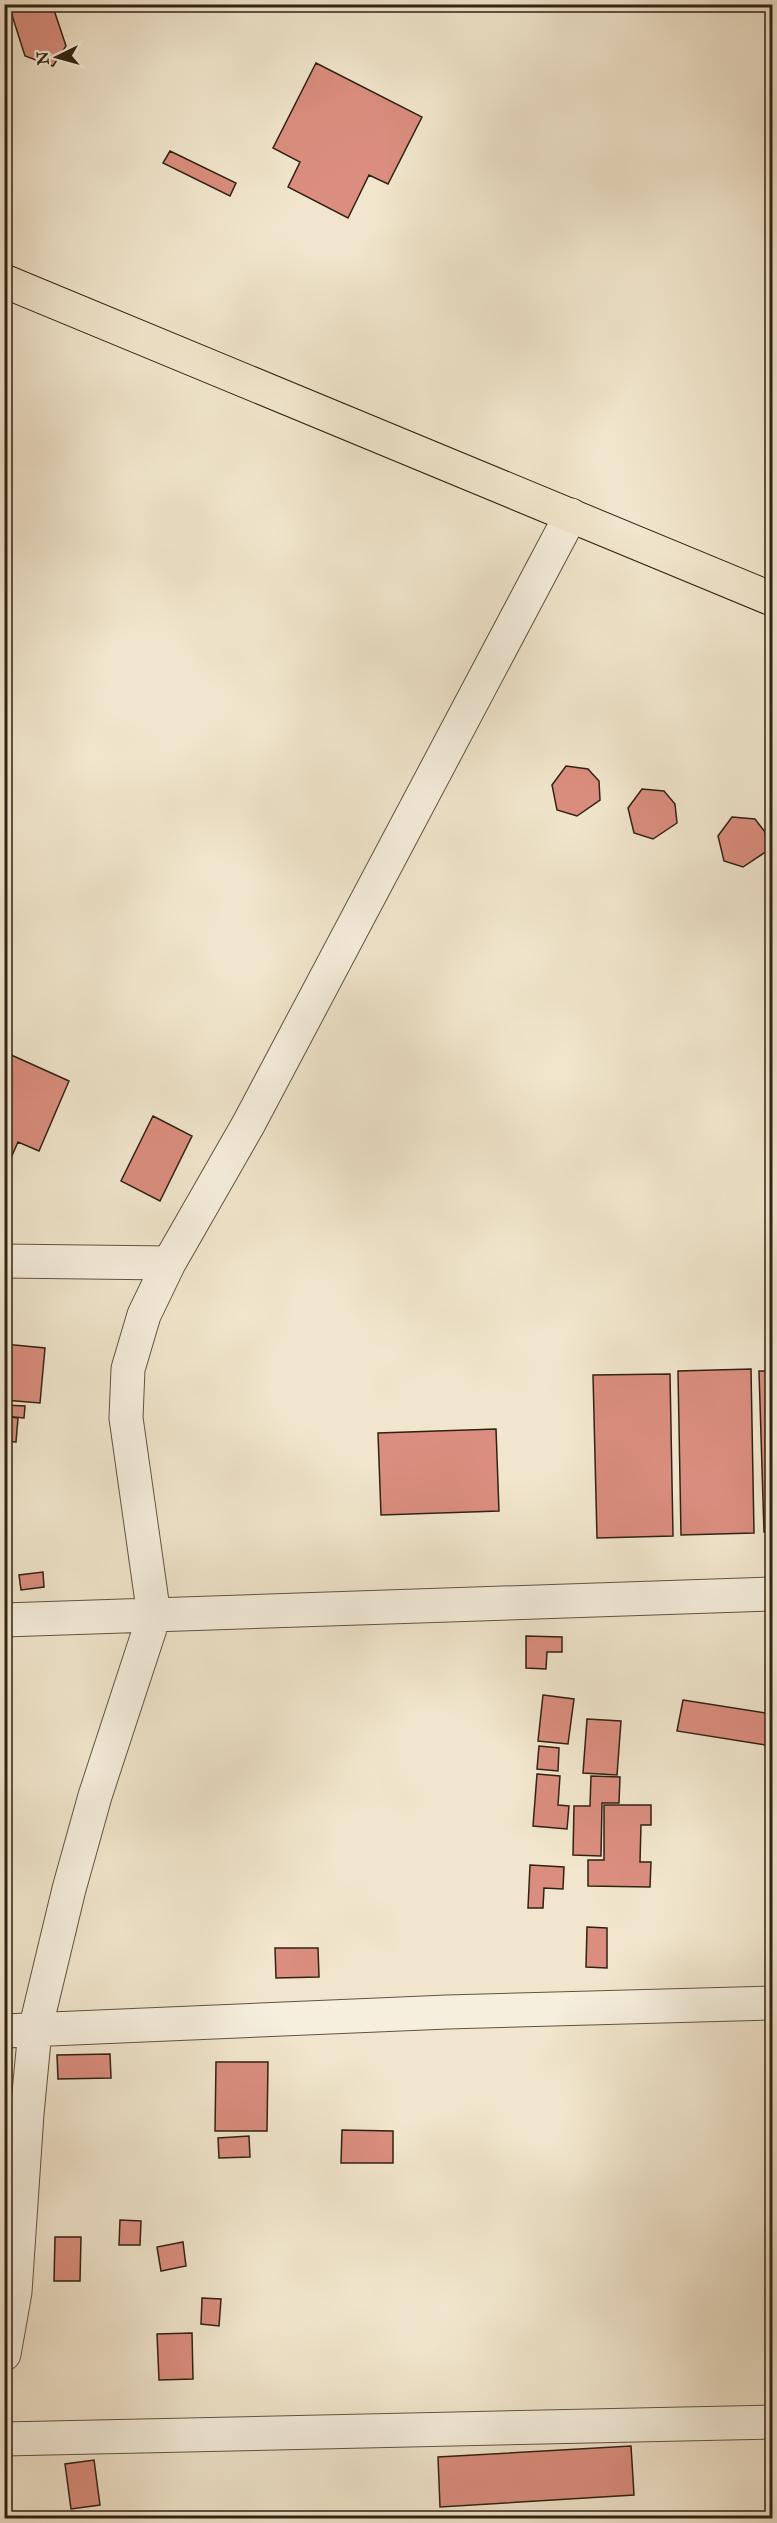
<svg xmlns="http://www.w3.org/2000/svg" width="777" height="2523" font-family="'IM FELL Great Primer',serif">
<rect width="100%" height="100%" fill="#f1e6cd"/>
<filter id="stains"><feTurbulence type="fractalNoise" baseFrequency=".00333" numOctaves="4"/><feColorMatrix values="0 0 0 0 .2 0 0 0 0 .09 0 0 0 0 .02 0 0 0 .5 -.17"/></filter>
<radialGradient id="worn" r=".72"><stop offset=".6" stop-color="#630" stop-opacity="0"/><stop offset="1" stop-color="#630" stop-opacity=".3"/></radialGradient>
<!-- building -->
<path fill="#db8e7f" stroke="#312213" stroke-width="1.5" d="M16 4H52L66 46 53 66 25 56 11 12Z
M316 63 422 117 388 184 369 175 348 218 288 187 300 162 273 148Z
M170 151 236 183 230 196 163 163Z
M566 766 588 769 599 781 600 800 577 816 557 810 552 785Z
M642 789 664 791 675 804 677 823 653 839 634 833 628 808Z
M732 817 755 819 765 832 767 851 743 867 724 861 718 836Z
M9 1054 69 1081 39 1151 18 1142 6 1169 4 1064Z
M153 1116 192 1136 160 1201 121 1181Z
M4 1344 45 1348 40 1403 4 1400Z
M751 1369 754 1533 681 1535 678 1371Z
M759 1371H772V1532H764Z
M670 1374 673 1536 597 1538 593 1375Z
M4 1405 25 1406 24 1418 4 1416Z
M4 1416 18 1418 16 1442 4 1441Z
M496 1429 499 1511 381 1515 378 1433Z
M43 1572 44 1587 21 1590 19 1575Z
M526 1636 562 1637V1652H547L546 1669 526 1668Z
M543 1695 574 1699 568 1744 538 1741Z
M683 1700 772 1714V1746L677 1731Z
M587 1719 621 1721 617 1775 583 1773Z
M539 1746 559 1748 558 1771 537 1769Z
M537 1774 560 1776 558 1805 569 1806 567 1829 533 1826Z
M591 1776 620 1777 619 1803H602L601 1856 573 1855 574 1806H590Z
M604 1805H651V1825H641L640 1862H651L650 1887 588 1886V1860H604Z
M530 1865 564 1867 563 1889 544 1888 543 1908H528Z
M587 1927 607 1928V1968L586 1967Z
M275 1948H318L319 1977 276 1978Z
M110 2054 111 2078 58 2079 57 2055Z
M216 2062H268L267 2131H215Z
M768 2118H772V2143H767Z
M342 2130 393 2131V2163H341Z
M249 2136 250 2157 219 2158 218 2138Z
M120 2220 141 2221 140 2245H119Z
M55 2237H81L80 2281H54Z
M183 2242 186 2266 161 2271 157 2247Z
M202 2298 221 2299 219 2326 201 2324Z
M192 2333 193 2379 159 2380 157 2334Z
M631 2446 634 2495 440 2507 438 2457Z
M94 2460 100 2505 71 2509 65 2464Z"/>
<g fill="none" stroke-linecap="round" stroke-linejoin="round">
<!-- minor casing -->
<g stroke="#615342" stroke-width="35">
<path id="minor" d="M4 1261 169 1263
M4 1620 772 1594
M4 2031 447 2012 772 2003
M4 2354 15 2292 27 2114 35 2030 69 1889 95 1796 154 1616 126 1418 128 1369 144 1315 169 1263 248 1125 571 515
M4 2439 772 2422"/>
</g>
<!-- trunk casing -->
<g stroke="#312213" stroke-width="35">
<path id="trunk" d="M4 281 772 599"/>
</g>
<!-- minor -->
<use href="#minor" stroke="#f6efde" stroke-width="33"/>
<!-- trunk -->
<use href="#trunk" stroke="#f1e6cd" stroke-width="33"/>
</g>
<!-- margin -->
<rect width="777" height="2523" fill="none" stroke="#f1e6cd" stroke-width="24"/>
<rect x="6" y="6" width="765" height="2511" fill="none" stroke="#312213" stroke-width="3"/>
<rect x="12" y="12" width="753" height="2499" fill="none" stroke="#312213" stroke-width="1.5"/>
<!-- north arrow -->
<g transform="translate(57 57) rotate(265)" stroke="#f6efde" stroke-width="4.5" paint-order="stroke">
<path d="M0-4.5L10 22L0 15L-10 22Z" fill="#312213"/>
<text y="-9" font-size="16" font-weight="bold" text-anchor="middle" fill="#312213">N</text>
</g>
<rect width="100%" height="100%" filter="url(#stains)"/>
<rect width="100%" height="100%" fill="url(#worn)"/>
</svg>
